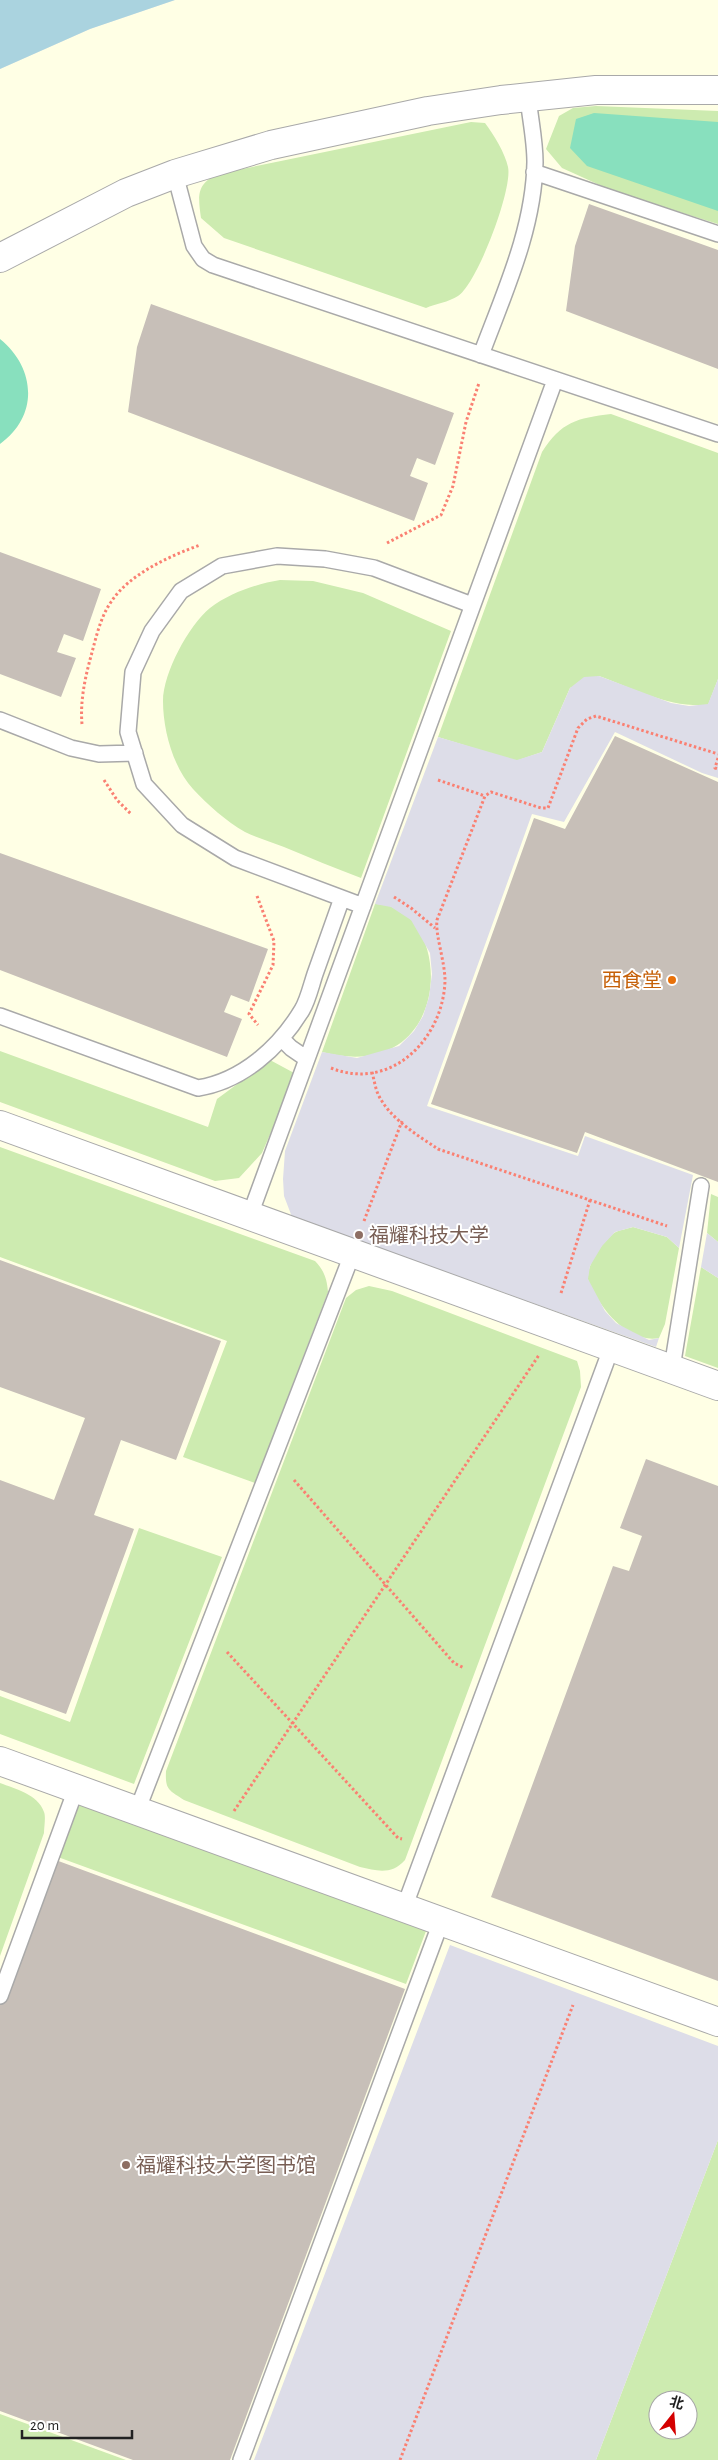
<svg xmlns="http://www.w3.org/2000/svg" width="718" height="2460" font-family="'Alegreya Sans','Noto Sans SC',sans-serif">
<rect width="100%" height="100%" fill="#f2efe9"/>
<!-- education -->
<path fill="#ffffe5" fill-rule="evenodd" d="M175 0H718V2460H0V69L90 29ZM658 2400H688V2430H658Z"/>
<!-- grass -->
<path fill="#cdebb0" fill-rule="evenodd" d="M596 106 718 111V224L615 192 562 168 546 149 559 116 573 108Z
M471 122 485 123C494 135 505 153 508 167 513 189 477 284 458 296 449 302 435 304 426 308L224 238 201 218C198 196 196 184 218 174Z
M611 414 718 453V679L708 705C669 708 635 689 599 676L570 688 542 752 516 761 438 737 542 452C561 422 577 418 611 414Z
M280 580 313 581 363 593 451 631 361 878C335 868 310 858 284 847 271 842 257 838 245 832 226 821 208 805 193 789 173 767 163 730 163 701 163 673 189 625 210 608 230 593 256 584 280 580Z
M375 904C455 902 459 1088 322 1052Z
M0 1051 208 1127 217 1099 270 1060 296 1074 262 1153 239 1178 215 1181 0 1102Z
M0 1147 315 1261C324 1270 327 1279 328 1292L255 1483 183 1457 227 1341 0 1257Z
M711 1194 718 1197V1242L707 1233Z
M633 1227 667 1237 679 1248 665 1324 659 1338C632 1343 608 1317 596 1296 593 1291 588 1284 588 1279 587 1263 603 1242 614 1233 619 1230 627 1229 633 1227Z
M701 1267 718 1278V1368L685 1356Z
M369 1286 392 1291 577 1361 580 1371 581 1387 405 1860C392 1875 377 1871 360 1867L184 1800C169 1790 165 1790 166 1771L346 1298 356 1290Z
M139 1528 222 1557 134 1784 0 1734V1696L70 1722Z
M0 1783C15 1789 38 1794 44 1812 46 1817 44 1827 44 1833L0 1956Z
M74 1803 426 1931 406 1984 55 1856Z
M718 2140V2460H596ZM658 2400H688V2430H658Z
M0 2414 126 2460H0Z"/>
<!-- pitch -->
<path fill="#88e0be" d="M594 113 718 122V211L587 166 570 148 576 119Z
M0 339C36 368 39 416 0 444Z"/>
<!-- plaza -->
<path fill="#dddde8" d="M599 676 671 703 689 706 708 704 718 679V778L702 773 615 732 564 822 532 814 427 1106 578 1156 585 1136 693 1175 679 1248 667 1237 633 1227 615 1232 602 1246 590 1266 588 1279 605 1311 616 1323 633 1332 649 1340 659 1338 656 1347 292 1217 284 1196 283 1179 285 1151 322 1052 357 1058 399 1046 414 1031 423 1016 429 997 432 974 430 953 411 920 391 907 375 904 438 737 517 760 542 752 570 688 584 677Z
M707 1233 718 1242V1278L701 1267Z
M450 1945 718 2046V2140L596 2460H254Z"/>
<!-- water -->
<path fill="#aad3df" d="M0 0H175L90 29 0 69Z"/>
<!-- building -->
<path fill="#c7bfb8" d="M589 204 718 250V369L566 311 575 246Z
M151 304 454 413 435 465 417 458 410 476 428 483 414 521 128 412 137 347Z
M0 552 101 589 83 641 64 634 57 652 76 658 61 697 0 674Z
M615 736 718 782V1182L585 1132 577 1153 431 1104 534 818 565 829Z
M0 853 268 949 249 1002 231 995 224 1012 242 1019 227 1057 0 970Z
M0 1260 221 1341 176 1460 121 1440 94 1515 134 1529 66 1714 0 1690V1480L54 1500 85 1418 0 1387Z
M646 1459 718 1486V1981L491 1897 613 1566 629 1571 642 1536 620 1528Z
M53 1859 405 1989 230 2460H133L0 2411V2003Z"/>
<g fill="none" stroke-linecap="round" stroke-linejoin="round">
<!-- lane casing -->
<g stroke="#a9a9a9" stroke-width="18">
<path id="lane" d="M534 172 718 234
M175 174 194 246 203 259 213 265 718 434
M481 355C504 293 534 229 535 162 535 140 530 118 528 97
M0 720 71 748 99 754 135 753
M363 906 235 858 182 825 144 784 128 732 133 672 152 631 181 591 222 566 277 556 325 559 374 568 472 605
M0 1016 198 1088C242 1081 279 1048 302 1010 308 1000 311 986 315 974 324 949 333 924 342 898
M282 1039 291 1048 307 1059
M250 1215 555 380
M672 1368 701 1186
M137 1811 353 1252
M404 1908 612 1346
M0 1996 76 1789
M241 2460 441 1922"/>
</g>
<!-- street casing -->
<g stroke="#a9a9a9" stroke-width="30">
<path id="street" d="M0 258 126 193 175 174 271 145 428 111 501 100 596 90H718
M0 1125 718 1386
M0 1761 718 2022"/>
</g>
<!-- path -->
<path stroke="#fa8072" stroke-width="3" stroke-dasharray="2.5 2.5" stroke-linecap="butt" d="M387 543 441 515 453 486 466 422 479 383
M82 724C80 701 85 678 91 656 96 638 100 618 111 602 129 574 170 556 200 545
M718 758 715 768 718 769
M104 780 117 800 131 814
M438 780 485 796
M257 896 274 941 273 965 249 1014 258 1025
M394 897 411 908 435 928
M331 1068C391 1092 443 1039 445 981 445 961 435 935 437 920L485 796 491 792 541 808H548L578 728 587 719 596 716 718 754
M372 1072C374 1079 375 1087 378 1094 389 1118 417 1135 438 1149L667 1226
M364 1221 402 1121
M561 1293 590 1200
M294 1480 454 1663 464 1668
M227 1652 398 1838 402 1839
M234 1811 539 1355
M400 2460 573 2005"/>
<!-- lane -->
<use href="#lane" stroke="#fff" stroke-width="15"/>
<!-- street -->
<use href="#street" stroke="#fff" stroke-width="28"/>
</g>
<!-- markers -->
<circle fill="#e8710a" stroke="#fff" stroke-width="2" cx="672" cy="980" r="5"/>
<g fill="#8d6e63" stroke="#fff" stroke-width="2">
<circle cx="359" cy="1235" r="5"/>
<circle cx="126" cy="2165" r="5"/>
</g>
<g text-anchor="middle" stroke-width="4" stroke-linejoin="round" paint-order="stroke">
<!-- food labels -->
<g font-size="20" fill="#c56008" stroke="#fff" text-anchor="end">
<text x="662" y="987">西食堂</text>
</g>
<!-- education labels -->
<g font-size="20" fill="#785e54" stroke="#fff" text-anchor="start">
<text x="369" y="1242">福耀科技大学</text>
<text x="136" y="2172">福耀科技大学图书馆</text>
</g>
</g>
<!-- north arrow -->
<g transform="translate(673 2415) rotate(17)"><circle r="24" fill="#ffffff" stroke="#a7a7a7"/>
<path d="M0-4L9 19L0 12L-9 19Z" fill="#d40000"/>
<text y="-8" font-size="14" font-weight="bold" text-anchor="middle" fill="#222222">北</text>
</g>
<!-- scale -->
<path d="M22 2430v8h110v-8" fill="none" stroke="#222222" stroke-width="2.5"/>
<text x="30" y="2430" font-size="15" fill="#222222" stroke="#ffffff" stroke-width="4" paint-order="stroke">20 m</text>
</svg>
